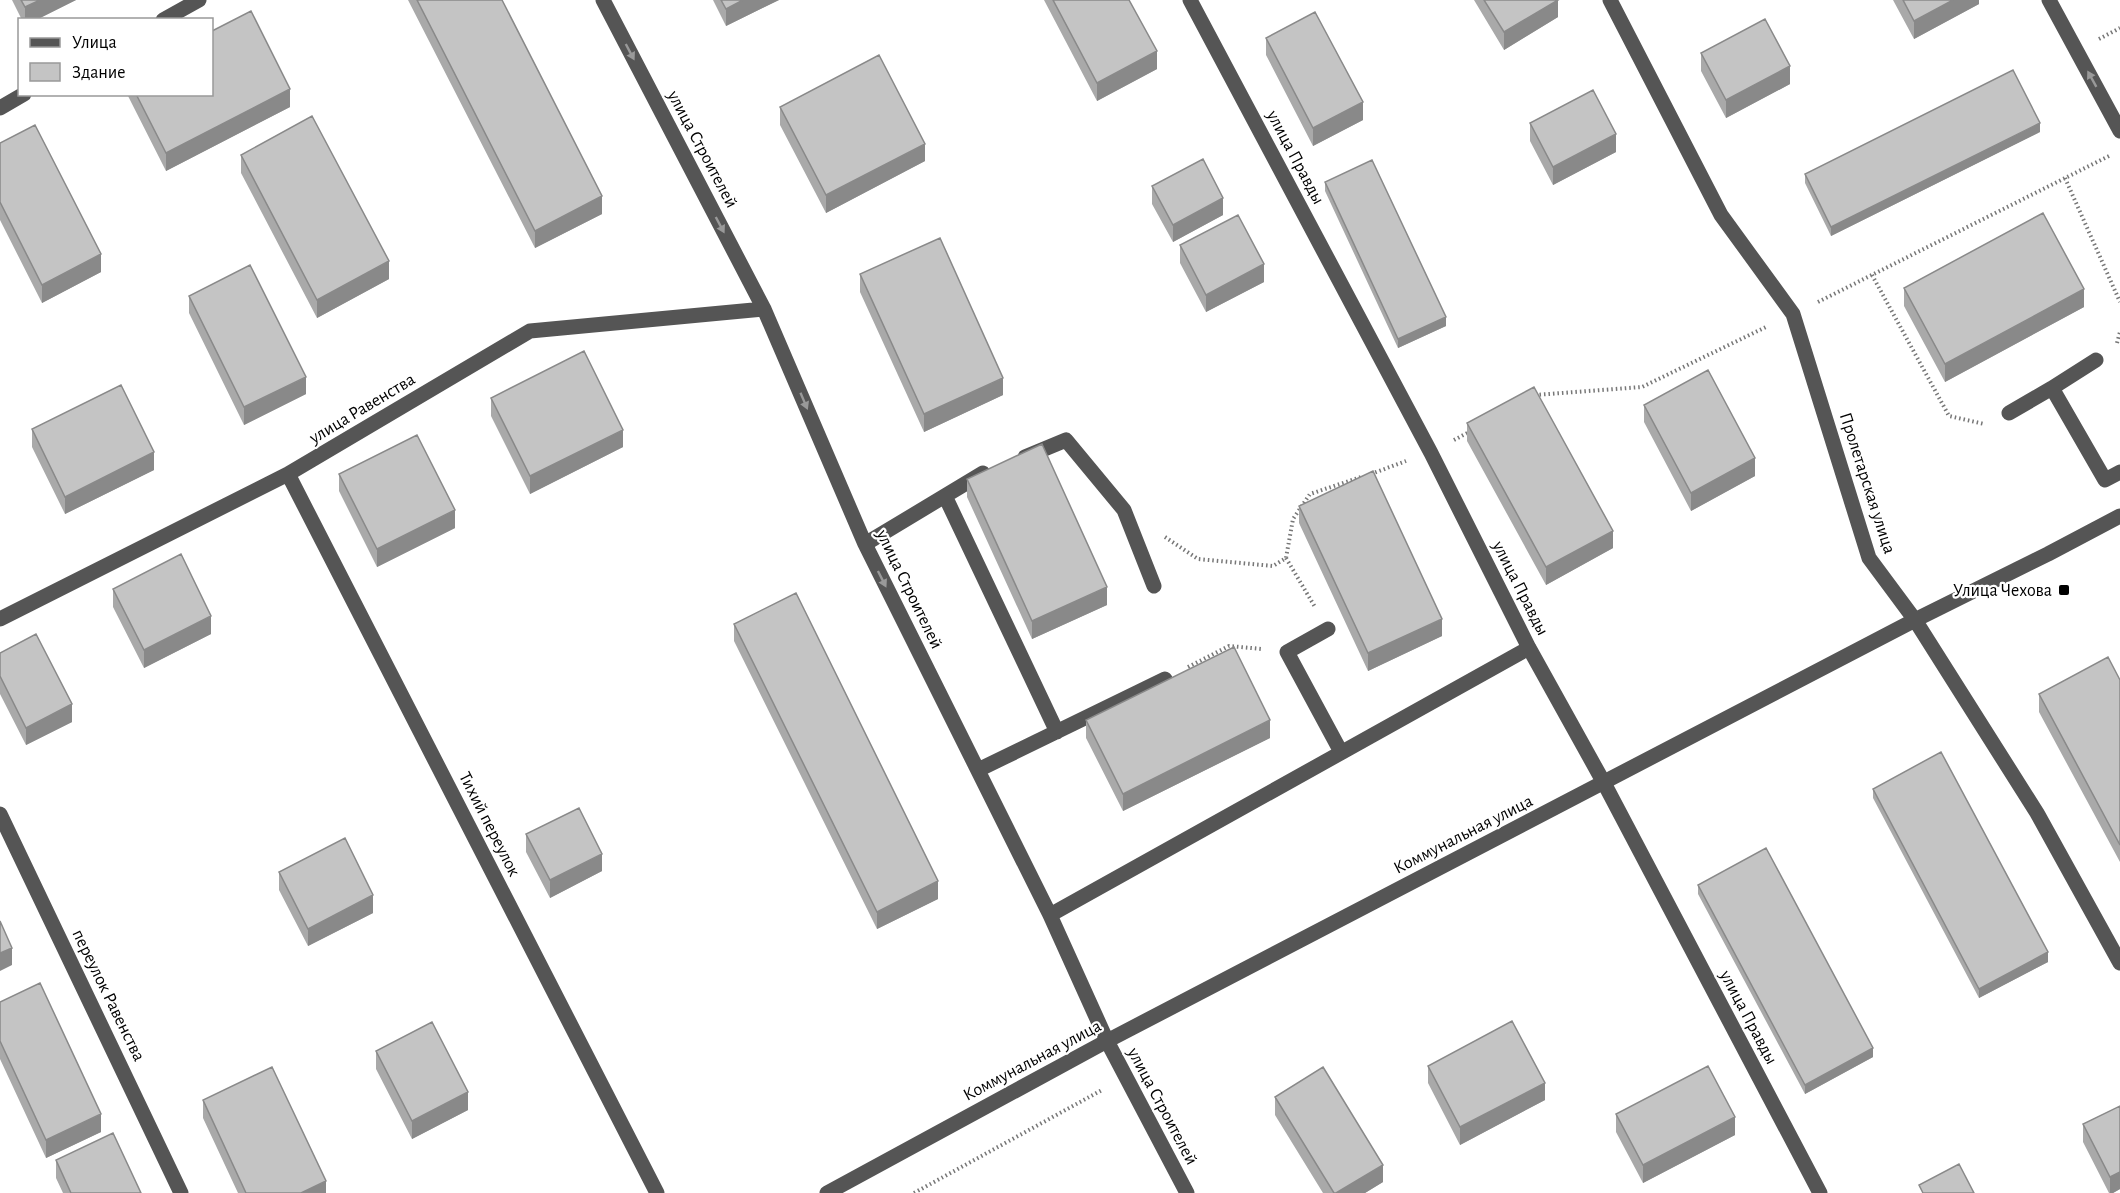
<svg xmlns="http://www.w3.org/2000/svg" width="2120" height="1193" font-family="'Alegreya Sans',sans-serif">
<rect width="100%" height="100%" fill="#fff"/>
<g fill="none" stroke-linecap="round" stroke-linejoin="round">
<!-- path -->
<path stroke="#777" stroke-width="4" stroke-dasharray="1.5 3" stroke-linecap="butt" d="M2099 39 2120 28
M2065 178 2120 302
M1872 275 1949 416 1984 424
M1818 302 2109 156
M2117 343 2120 332
M1535 395 1642 387 1768 326
M1454 440 1471 431
M1371 474 1406 461
M1165 537 1198 559 1273 566 1286 558 1293 519 1310 494 1361 477
M1286 558 1315 607
M1188 667 1229 646 1262 649
M914 1193 1102 1090"/>
<!-- minor -->
<path stroke="#555" stroke-width="15" d="M603 0 764 309 865 544 1050 915 1107 1041 1187 1193
M1190 0 1431 453 1529 648 1604 783 1820 1193
M1610 0 1721 215 1793 314 1869 558 1915 620 2037 813 2120 963
M2049 0 2120 131
M163 20 199 0
M0 108 24 94
M2096 360 2052 388 2105 480 2120 472
M2009 413 2052 388
M1025 457 1066 440 1124 510 1154 586
M288 474 657 1193
M945 496 1057 732
M865 544 983 473
M0 619 288 474 530 331 764 309
M1328 629 1287 652 1341 752
M978 770 1165 679
M0 814 181 1193
M1050 915 1529 648
M827 1193 1107 1041 1915 620 2048 554 2120 516"/>
</g>
<!-- wall -->
<path fill="#a9a9a9" d="M12 0H76L36 20H22Z
M408 0H502L602 214 535 248Z
M713 0H779L726 26Z
M1044 0H1129L1157 69 1097 101Z
M1474 0H1558V17L1504 50Z
M1893 0H1979V4L1914 39Z
M1266 38 1363 120 1313 146 1266 55Z
M1701 53 1790 84 1726 118 1701 71Z
M127 94H212L290 107 166 171Z
M780 107 925 161 826 213 780 125Z
M1530 123 1616 152 1553 185 1530 141Z
M2040 132 1831 236 1805 183V174Z
M0 143 101 272 42 303 0 220Z
M241 155 389 279 317 318 241 173Z
M1325 182 1446 326 1398 348 1325 191Z
M1152 186 1223 215 1173 242 1152 204Z
M1180 245 1264 282 1206 312 1180 263Z
M860 274 1003 395 924 432 860 292Z
M1904 288 2084 307 1945 382 1904 306Z
M189 296 306 394 244 425 189 313Z
M491 398 623 447 530 494 491 416Z
M1644 405 1755 476 1691 511 1644 422Z
M1467 423 1613 548 1546 585 1467 441Z
M32 429 154 470 65 514 32 447Z
M339 474 455 528 377 567 339 491Z
M967 479 1107 605 1032 639 967 497Z
M1299 506 1442 636 1368 671 1299 523Z
M113 589 211 634 144 668 113 607Z
M734 624 938 899 877 929 734 641Z
M0 653 72 722 26 745 0 694Z
M2120 680V862L2039 712V694Z
M1086 720 1270 738 1123 811 1086 738Z
M1873 789 2048 962 1979 998 1873 798Z
M526 834 602 871 550 898 526 852Z
M279 872 373 913 308 946 279 890Z
M1698 885 1873 1057 1805 1094 1698 894Z
M0 1002 101 1132 46 1158 0 1059Z
M376 1051 468 1110 412 1139 376 1069Z
M1428 1066 1545 1100 1460 1145 1428 1083Z
M1275 1097 1383 1182 1365 1193H1323L1275 1115Z
M203 1100 326 1193H238L203 1118Z
M2120 1106V1189L2113 1193H2109L2083 1142V1124Z
M1616 1114 1735 1135 1643 1183 1616 1132Z
M56 1160 141 1193H63L56 1178Z"/>
<!-- shaded-wall -->
<path fill="#898989" d="M40 0H76L36 20H25V7Z
M743 0H779L726 26V9Z
M1558 0V17L1504 50V32Z
M1953 0H1979V4L1914 39V21Z
M1157 51V69L1097 101V83Z
M1790 66V84L1726 118V100Z
M290 89V107L166 171V153Z
M1363 102V120L1313 146V128Z
M2040 123V132L1831 236V227Z
M1616 134V152L1553 185V167Z
M925 144V161L826 213V195Z
M602 196V214L535 248V231Z
M1223 198V215L1173 242V225Z
M101 254V272L42 303V285Z
M389 261V279L317 318V300Z
M1264 264V282L1206 312V295Z
M2084 289V307L1945 382V364Z
M1446 317V326L1398 348V339Z
M306 377V394L244 425V407Z
M1003 378V395L924 432V414Z
M623 430V447L530 494V476Z
M154 452V470L65 514V497Z
M1755 458V476L1691 511V493Z
M455 510V528L377 567V549Z
M1613 531V548L1546 585V567Z
M1107 587V605L1032 639V621Z
M211 616V634L144 668V650Z
M1442 619V636L1368 671V653Z
M72 704V722L26 745V728Z
M1270 720V738L1123 811V794Z
M602 854V871L550 898V880Z
M938 881V899L877 929V912Z
M373 895V913L308 946V929Z
M12 948V965L0 971V953Z
M2048 952V962L1979 998V989Z
M1873 1048V1057L1805 1094V1085Z
M1545 1083V1100L1460 1145V1127Z
M468 1092V1110L412 1139V1121Z
M101 1114V1132L46 1158V1140Z
M1735 1117V1135L1643 1183V1165Z
M1383 1165V1182L1365 1193H1336Z
M2120 1172V1189L2113 1193H2110V1177Z
M326 1181V1193H301Z"/>
<!-- building -->
<path fill="#c4c4c4" stroke="#898989" stroke-width="1.5" d="M21 0H40L25 7Z
M417 0H502L602 196 535 231Z
M721 0H743L726 9Z
M1053 0H1129L1157 51 1097 83Z
M1484 0H1558L1504 32Z
M1903 0H1953L1914 21Z
M251 11 290 89 166 153 136 94H212V31Z
M1315 12 1363 102 1313 128 1266 38Z
M1765 19 1790 66 1726 100 1701 53Z
M879 55 925 144 826 195 780 107Z
M2013 70 2040 123 1831 227 1805 174Z
M1593 90 1616 134 1553 167 1530 123Z
M312 116 389 261 317 300 241 155Z
M35 125 101 254 42 285 0 202V143Z
M1203 159 1223 198 1173 225 1152 186Z
M1372 160 1446 317 1398 339 1325 182Z
M2043 213 2084 289 1945 364 1904 288Z
M1238 215 1264 264 1206 295 1180 245Z
M940 238 1003 378 924 414 860 274Z
M250 265 306 377 244 407 189 296Z
M584 351 623 430 530 476 491 398Z
M1708 370 1755 458 1691 493 1644 405Z
M121 385 154 452 65 497 32 429Z
M1534 387 1613 531 1546 567 1467 423Z
M417 435 455 510 377 549 339 474Z
M1042 444 1107 587 1032 621 967 479Z
M1373 471 1442 619 1368 653 1299 506Z
M181 554 211 616 144 650 113 589Z
M796 593 938 881 877 912 734 624Z
M36 634 72 704 26 728 0 676V653Z
M1234 647 1270 720 1123 794 1086 720Z
M2108 657 2120 680V845L2039 694Z
M1941 752 2048 952 1979 989 1873 789Z
M579 808 602 854 550 880 526 834Z
M345 838 373 895 308 929 279 872Z
M1766 848 1873 1048 1805 1085 1698 885Z
M0 921 12 948 0 953Z
M40 983 101 1114 46 1140 0 1041V1002Z
M1512 1021 1545 1083 1460 1127 1428 1066Z
M432 1022 468 1092 412 1121 376 1051Z
M1708 1066 1735 1117 1643 1165 1616 1114Z
M272 1067 326 1181 301 1193H246L203 1100Z
M1323 1067 1383 1165 1336 1193H1334L1275 1097Z
M2120 1106V1172L2110 1177 2083 1124Z
M113 1133 141 1193H71L56 1160Z
M1959 1164 1974 1193H1923L1919 1185Z"/>
<!-- one-way arrows -->
<defs><path id="oneway-solid" d="M-6-.8H1V-3.2L6.5 0L1 3.2V.8H-6Z" transform="scale(1.5)"/></defs>
<g fill="#999">
<use href="#oneway-solid" transform="translate(630 52) rotate(62)"/>
<use href="#oneway-solid" transform="translate(2092 79) rotate(-119)"/>
<use href="#oneway-solid" transform="translate(720 225) rotate(62)"/>
<use href="#oneway-solid" transform="translate(804 401) rotate(67)"/>
<use href="#oneway-solid" transform="translate(882 579) rotate(63)"/>
</g>
<!-- markers -->
<rect fill="#000" stroke="#fff" stroke-width="2" x="2058" y="584" width="12" height="12" rx="3"/>
<g text-anchor="middle" stroke-width="4.5" stroke-linejoin="round" paint-order="stroke">
<!-- street labels -->
<g font-size="18" fill="#000" stroke="#fff">
<text transform="translate(703 149) rotate(62)" y="6">улица Строителей</text>
<text transform="translate(1296 157) rotate(62)" y="6">улица Правды</text>
<text transform="translate(362 408) rotate(-31)" y="6">улица Равенства</text>
<text transform="translate(1868 483) rotate(72)" y="6">Пролетарская улица</text>
<text transform="translate(1521 588) rotate(63)" y="6">улица Правды</text>
<text transform="translate(910 589) rotate(64)" y="6">улица Строителей</text>
<text transform="translate(490 824) rotate(63)" y="6">Тихий переулок</text>
<text transform="translate(1463 834) rotate(-27)" y="6">Коммунальная улица</text>
<text transform="translate(109 995) rotate(64)" y="6">переулок Равенства</text>
<text transform="translate(1749 1017) rotate(62)" y="6">улица Правды</text>
<text transform="translate(1032 1060) rotate(-28)" y="6">Коммунальная улица</text>
<text transform="translate(1163 1106) rotate(62)" y="6">улица Строителей</text>
</g>
<!-- poi labels -->
<g font-size="18" fill="#000" stroke="#fff" text-anchor="end">
<text x="2052" y="596">Улица Чехова</text>
</g>
</g>
<!-- legend -->
<rect x="18" y="18" width="195" height="78" fill="#ffffff" stroke="#999999" stroke-width="1.5"/>
<rect x="30" y="38" width="30" height="9" fill="#555555" stroke="#999999" stroke-width="1.5"/>
<text x="72" y="48" font-size="18" fill="#000000">Улица</text>
<rect x="30" y="63" width="30" height="18" fill="#c4c4c4" stroke="#999999" stroke-width="1.5"/>
<text x="72" y="78" font-size="18" fill="#000000">Здание</text>
</svg>
